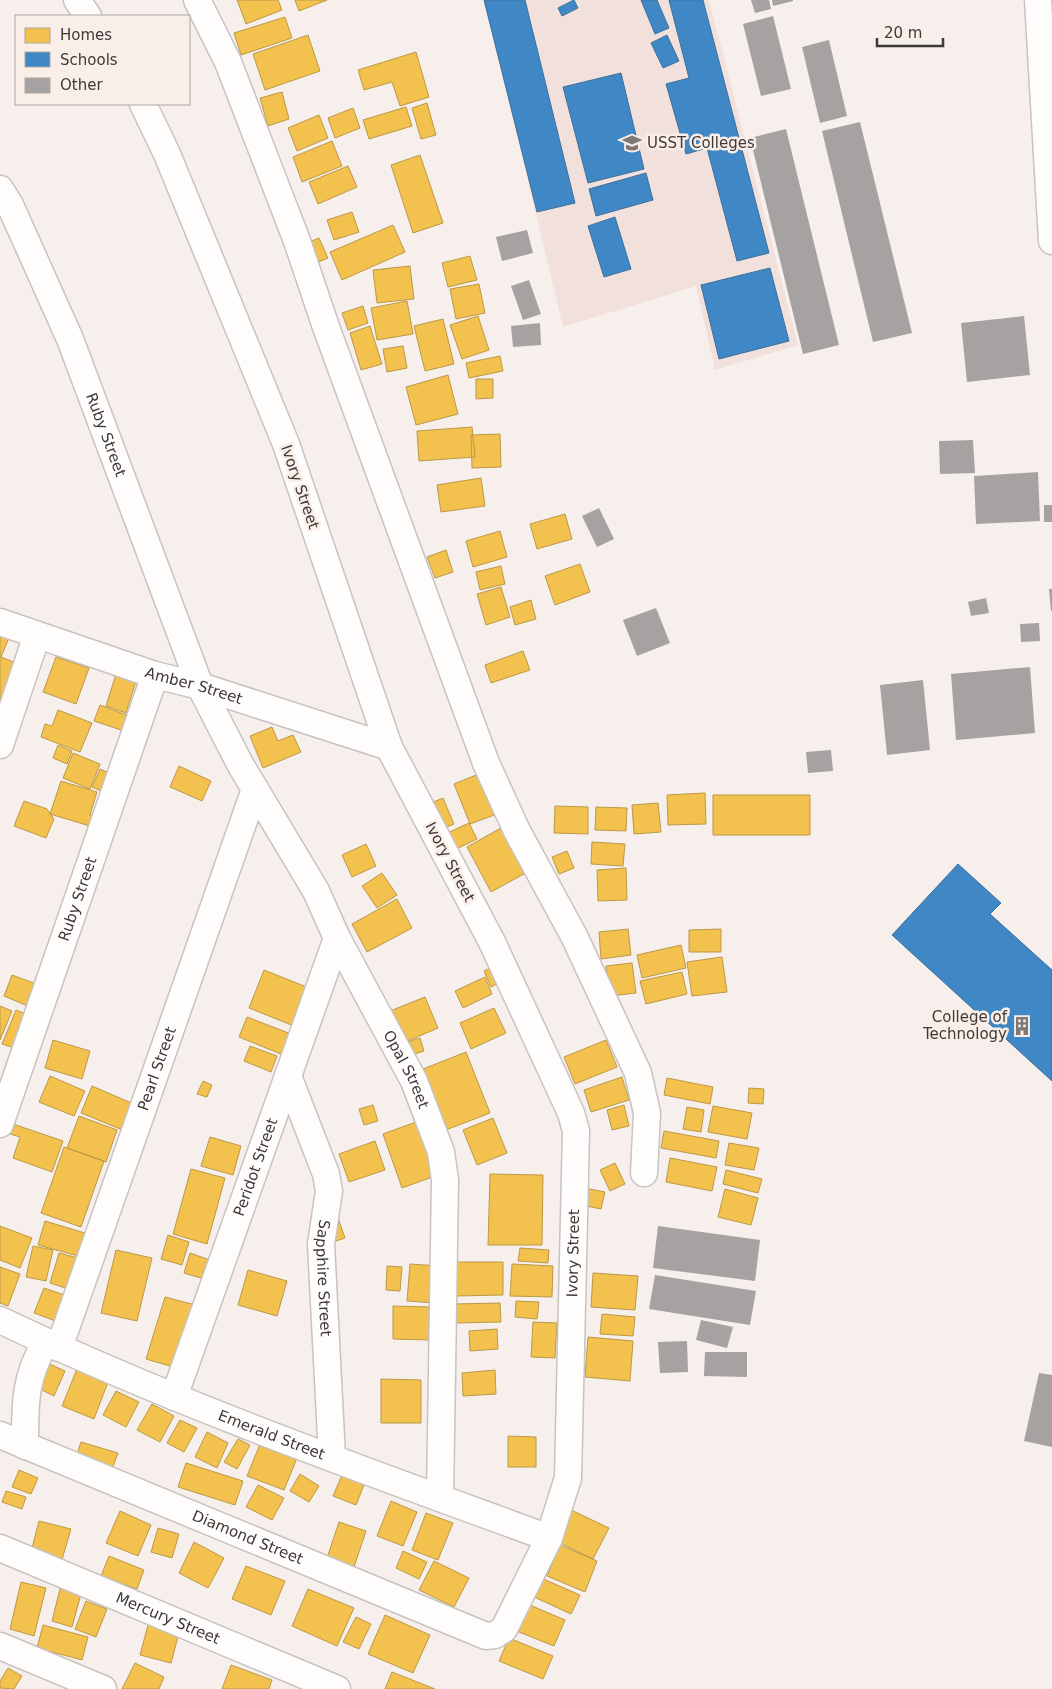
<svg xmlns="http://www.w3.org/2000/svg" width="1052" height="1689" font-family="'DejaVu Sans',sans-serif">
<rect width="100%" height="100%" fill="#f6efec"/>
<!-- education -->
<path fill="#f1e0db" d="M485 0H709L798 345 715 370 696 286 563 327Z"/>
<!-- homes -->
<path fill="#f2c14e" stroke="#bc9847" d="M237 0H278L282 10 246 24Z
M295 0H327L299 11Z
M285 17 292 38 241 55 234 33Z
M308 35 320 71 265 90 253 54Z
M416 52 429 97 400 106 392 82 364 90 358 70Z
M282 92 289 119 268 126 260 98Z
M427 103 436 135 421 139 412 108Z
M406 107 412 126 369 139 363 120Z
M353 108 360 128 335 138 328 118Z
M319 115 328 138 297 151 288 128Z
M332 141 342 166 302 182 293 157Z
M420 155 443 223 413 233 391 165Z
M348 166 357 187 318 204 309 182Z
M352 212 359 232 334 240 327 220Z
M393 225 405 252 342 280 330 252Z
M319 238 328 258 316 263 307 243Z
M470 256 477 280 448 287 442 263Z
M410 266 414 299 377 303 373 270Z
M479 284 485 313 456 319 450 289Z
M407 301 413 334 377 340 371 308Z
M363 306 368 323 348 330 342 313Z
M478 316 489 350 462 359 450 325Z
M443 319 454 364 425 371 414 326Z
M370 326 382 364 361 370 350 333Z
M403 346 407 368 387 372 383 349Z
M500 356 503 371 469 378 466 363Z
M448 375 458 414 416 425 406 387Z
M476 379H493V398L476 399Z
M472 427 475 457 419 461 417 431Z
M500 434 501 467 472 468 471 435Z
M481 478 485 506 441 512 437 485Z
M565 514 572 539 537 549 530 524Z
M500 531 507 557 473 567 466 541Z
M446 550 453 572 435 578 427 557Z
M580 564 590 592 555 605 545 576Z
M501 566 505 584 480 590 476 572Z
M501 587 510 617 486 625 477 594Z
M531 600 536 619 515 625 510 607Z
M0 634 9 638 1 657 16 663 0 703Z
M523 651 530 670 491 683 485 665Z
M56 657 89 668 76 704 43 692Z
M116 674 136 681 126 713 106 706Z
M100 705 137 719 130 733 94 721Z
M58 710 92 723 80 752 41 737 45 724 52 726Z
M272 727 278 741 293 735 301 752 263 768 250 736Z
M58 745 72 751 67 764 53 758Z
M73 753 100 764 90 789 63 778Z
M179 766 211 781 202 801 170 787Z
M100 769 118 777 110 795 92 787Z
M481 773 497 814 470 824 454 784Z
M61 781 97 792 90 815 103 819 100 829 50 814Z
M705 793 706 824 668 825 667 795Z
M713 795H810V835H713Z
M443 798 454 824 437 831 426 805Z
M24 801 47 809 54 819 46 838 14 826Z
M658 803 661 832 634 834 632 805Z
M555 806 588 807V834L554 833Z
M596 807 627 808 626 831 595 830Z
M469 823 477 839 448 853 441 836Z
M508 824 533 869 491 892 467 847Z
M592 842 625 844 623 866 591 864Z
M366 844 376 866 352 877 342 855Z
M567 851 574 868 559 874 552 857Z
M626 868 627 900 598 901 597 870Z
M382 873 397 895 377 908 362 886Z
M397 899 412 928 367 952 352 924Z
M628 929 631 955 601 959 599 932Z
M721 929V952H689V930Z
M681 945 686 968 642 978 637 955Z
M722 957 727 992 692 996 687 962Z
M632 963 636 993 610 996 606 966Z
M499 964 506 979 491 987 484 971Z
M264 970 314 990 299 1028 249 1008Z
M682 972 687 994 646 1004 640 981Z
M12 975 39 985 30 1007 4 996Z
M485 977 492 994 463 1008 455 991Z
M425 997 438 1028 403 1043 390 1011Z
M0 1006 12 1011 0 1040Z
M494 1008 506 1033 471 1049 460 1023Z
M16 1010 31 1016 17 1049 2 1044Z
M247 1017 291 1034 283 1055 239 1037Z
M420 1038 424 1051 412 1055 407 1042Z
M53 1040 90 1051 82 1079 45 1068Z
M606 1040 617 1067 575 1084 564 1057Z
M250 1046 277 1056 271 1072 244 1061Z
M466 1052 490 1113 438 1133 413 1073Z
M50 1076 85 1091 74 1116 39 1102Z
M622 1077 629 1100 591 1112 584 1090Z
M667 1078 713 1087 710 1104 664 1095Z
M203 1081 212 1085 207 1097 197 1094Z
M92 1086 136 1105 125 1131 81 1113Z
M749 1088 764 1089 763 1104 748 1103Z
M373 1105 378 1121 364 1125 359 1109Z
M624 1105 629 1126 612 1130 607 1110Z
M713 1106 752 1113 747 1139 708 1132Z
M687 1107 704 1110 701 1132 683 1129Z
M79 1116 117 1130 106 1162 67 1148Z
M493 1118 507 1153 477 1165 463 1130Z
M416 1122 435 1176 402 1188 383 1134Z
M10 1123 63 1141 52 1172 13 1158 20 1137 7 1133Z
M664 1131 719 1141 716 1158 661 1148Z
M210 1137 241 1146 233 1175 201 1166Z
M375 1141 385 1170 349 1182 339 1154Z
M729 1143 759 1148 754 1170 725 1165Z
M64 1147 104 1161 81 1227 41 1213Z
M670 1158 717 1167 712 1191 666 1182Z
M615 1163 625 1184 610 1191 600 1170Z
M191 1169 225 1178 207 1244 173 1234Z
M726 1170 762 1179 758 1193 723 1184Z
M490 1174 543 1175 542 1245H488Z
M579 1187 605 1192 601 1209 576 1204Z
M725 1189 758 1198 751 1225 718 1217Z
M338 1218 345 1238 333 1242Z
M45 1221 85 1233 78 1256 38 1245Z
M0 1226 32 1238 20 1268 0 1260Z
M168 1235 189 1242 182 1265 161 1259Z
M33 1246 53 1250 46 1281 26 1277Z
M520 1248 549 1250 548 1263 518 1261Z
M116 1250 152 1258 137 1321 101 1313Z
M59 1253 82 1259 72 1290 50 1283Z
M190 1253 210 1260 204 1279 184 1273Z
M455 1262H503V1295L456 1296Z
M410 1264 439 1266 436 1303 407 1301Z
M512 1264 553 1266 552 1297 510 1296Z
M387 1266 402 1267 400 1291 386 1290Z
M0 1267 20 1274 8 1306 0 1303Z
M248 1270 287 1281 277 1316 238 1305Z
M593 1273 638 1276 635 1310 591 1307Z
M44 1288 79 1300 69 1326 34 1313Z
M165 1297 199 1306 180 1369 146 1359Z
M516 1301 539 1302 537 1319 515 1317Z
M500 1303 501 1322 455 1323 454 1304Z
M393 1306 430 1307 429 1340 393 1339Z
M602 1314 635 1317 633 1336 600 1334Z
M533 1322 557 1323 555 1358 531 1357Z
M497 1329 498 1349 470 1351 469 1331Z
M588 1337 633 1341 630 1381 585 1377Z
M43 1361 65 1371 54 1396 32 1385Z
M77 1369 108 1382 94 1419 62 1406Z
M495 1370 496 1394 463 1396 462 1373Z
M381 1379 421 1380V1423H381Z
M116 1391 139 1402 126 1427 103 1415Z
M152 1404 174 1416 160 1442 137 1430Z
M180 1420 197 1428 184 1452 167 1443Z
M207 1432 228 1443 217 1468 195 1457Z
M508 1436 536 1437V1467H508Z
M238 1439 250 1445 237 1469 224 1462Z
M81 1442 118 1453 112 1469 76 1457Z
M260 1444 297 1458 284 1490 247 1476Z
M186 1463 243 1481 235 1505 178 1487Z
M19 1470 38 1478 31 1494 12 1487Z
M300 1474 319 1486 309 1502 290 1491Z
M342 1475 364 1485 356 1505 333 1496Z
M258 1485 284 1498 272 1520 246 1507Z
M6 1491 26 1497 22 1509 2 1502Z
M391 1501 417 1512 403 1546 377 1536Z
M569 1509 609 1528 593 1559 554 1540Z
M120 1511 151 1525 138 1556 106 1543Z
M426 1513 453 1523 438 1560 412 1550Z
M39 1521 71 1529 61 1563 30 1556Z
M339 1522 366 1531 354 1567 327 1558Z
M158 1528 179 1534 172 1558 151 1552Z
M194 1542 224 1558 208 1588 179 1573Z
M560 1545 597 1561 585 1592 547 1576Z
M403 1551 427 1562 419 1579 396 1568Z
M109 1556 144 1570 137 1589 101 1576Z
M434 1561 469 1578 454 1607 419 1590Z
M246 1566 285 1581 271 1615 232 1599Z
M541 1578 580 1595 571 1614 532 1596Z
M21 1582 46 1588 34 1636 10 1629Z
M60 1589 81 1594 72 1627 52 1621Z
M308 1589 354 1608 337 1646 292 1626Z
M86 1601 107 1609 96 1637 75 1629Z
M525 1603 565 1620 554 1646 514 1630Z
M385 1615 430 1635 413 1673 368 1654Z
M356 1617 371 1624 359 1649 343 1642Z
M43 1625 88 1637 82 1660 37 1648Z
M148 1625 179 1633 171 1663 140 1655Z
M509 1638 553 1656 543 1679 499 1661Z
M135 1663 164 1677 159 1689H122Z
M231 1665 272 1680 269 1689H222Z
M8 1668 22 1676 14 1689 0 1688V1681Z
M392 1672 435 1689H385Z"/>
<!-- schools -->
<path fill="#3f88c5" stroke="#3f709a" d="M484 0H525L575 203 537 212Z
M574 0 578 8 562 16 558 8Z
M641 0H657L669 28 655 34Z
M669 0H703L769 253 737 261 707 148 686 154 666 84 689 78Z
M667 35 679 61 663 68 651 43Z
M621 73 644 169 588 183 563 87Z
M646 173 653 200 596 216 589 189Z
M615 217 631 269 604 277 588 226Z
M770 268 789 341 719 359 701 285Z
M958 864 1001 903 990 914 1052 970V1081L892 935Z"/>
<!-- building -->
<path fill="#a6a2a2" d="M751 0H769L771 9 755 13Z
M772 0H793V1L773 6Z
M773 16 791 89 761 96 743 24Z
M829 40 847 116 820 123 802 47Z
M860 122 912 333 873 342 822 131Z
M786 129 839 345 803 354 750 138Z
M527 230 533 253 502 261 496 237Z
M529 280 541 314 523 320 511 286Z
M1024 316 1030 375 967 382 961 323Z
M540 323 541 345 513 347 511 326Z
M973 440 975 473 940 474 939 441Z
M1038 472 1040 521 976 524 974 476Z
M1044 505H1052V522H1044Z
M599 508 614 539 597 547 582 516Z
M1049 589H1052V611H1051Z
M986 598 989 613 971 616 968 602Z
M656 608 670 643 637 656 623 620Z
M1039 623 1040 641 1021 642 1020 624Z
M1030 667 1035 733 956 740 951 674Z
M923 680 930 750 887 755 880 685Z
M831 750 833 771 808 773 806 752Z
M658 1226 760 1240 755 1281 653 1268Z
M655 1275 756 1291 750 1325 649 1309Z
M701 1320 733 1327 727 1348 696 1340Z
M687 1341 688 1372 660 1373 658 1342Z
M705 1352H747V1377L704 1376Z
M1039 1373 1052 1375V1447L1024 1441Z"/>
<g fill="none" stroke-linecap="round" stroke-linejoin="round">
<!-- minor casing -->
<g stroke="#c8c3c1" stroke-width="29">
<g id="minor">
<path d="M77 0 88 16"/>
<path d="M197 0 228 62 297 241 326 327 486 763 517 831 574 936 638 1073 647 1113 644 1173"/>
<path d="M1038 0 1052 241"/>
<path id="s1" d="M0 189 10 205 70 339 200 686 240 764 316 891 337 938 414 1081 441 1152 445 1180 440 1498"/>
<path id="s2" d="M0 622 155 675 200 686 389 747"/>
<path d="M0 745 37 635"/>
<path id="s3" d="M288 1076 326 1174 329 1191 321 1244 332 1457"/>
<path id="s4" d="M0 1124 155 675"/>
<path id="s5" d="M0 1320C178 1405 364 1470 549 1538"/>
<path id="s6" d="M59 1348 255 789"/>
<path id="s7" d="M174 1397 337 938"/>
<path id="s8" d="M0 1435 486 1636 495 1635 504 1629 549 1538 568 1478 576 1131 571 1113 492 942 389 747 286 444 167 154 143 104"/>
<path d="M25 1446C25 1406 24 1377 46 1342"/>
<path id="s9" d="M0 1548 337 1689"/>
<path d="M0 1646 103 1689"/>
</g>
</g>
<!-- minor -->
<use href="#minor" stroke="#fefdfc" stroke-width="26"/>
</g>
<!-- icons -->
<defs>
<g id="university-bare" transform="scale(1.5)"><path d="M0-5L7-2L0 1L-7-2ZM-4 1L0 2.5L4 1V4Q0 6-4 4Z" fill="#7e7976" stroke="#faeee8" stroke-width="2.5" paint-order="stroke"/></g>
<g id="building-bare" transform="scale(1.5)"><path d="M-4-6H4V6H1V3H-1V6H-4ZM-2.5-4.3h1.7v1.8h-1.7ZM.8-4.3h1.7v1.8H.8ZM-2.5-1h1.7V.8h-1.7ZM.8-1h1.7V.8H.8Z" fill="#7e7976" stroke="#faeee8" stroke-width="2.5" paint-order="stroke"/></g>
</defs>
<g fill-rule="evenodd">
<use href="#university-bare" x="632" y="143"/>
<use href="#building-bare" x="1022" y="1026"/>
</g>
<g text-anchor="middle" stroke-width="5" stroke-linejoin="round" paint-order="stroke">
<!-- poi labels -->
<g font-size="15" fill="#3e3937" stroke="#faeee8" text-anchor="start">
<text x="647" y="148">USST Colleges</text>
<text x="1007" y="1022" text-anchor="end">College of<tspan x="1007" dy="17">Technology</tspan></text>
</g>
<!-- street labels -->
<g font-size="15" fill="#3e3937" stroke="#faeee8">
<text dy="5" stroke="none"><textPath href="#s1" startOffset="268">Ruby Street</textPath></text>
<text transform="translate(300 487) rotate(71)" y="5">Ivory Street</text>
<text dy="5" stroke="none"><textPath href="#s2" startOffset="204">Amber Street</textPath></text>
<text transform="translate(450 862) rotate(62)" y="5">Ivory Street</text>
<text dy="5" stroke="none"><textPath href="#s4" startOffset="238">Ruby Street</textPath></text>
<text dy="5" stroke="none"><textPath href="#s6" startOffset="296">Pearl Street</textPath></text>
<text dy="5" stroke="none"><textPath href="#s1" startOffset="972">Opal Street</textPath></text>
<text dy="5" stroke="none"><textPath href="#s7" startOffset="244">Peridot Street</textPath></text>
<text dy="5" stroke="none"><textPath href="#s8" startOffset="935">Ivory Street</textPath></text>
<text dy="5" stroke="none"><textPath href="#s3" startOffset="210">Sapphire Street</textPath></text>
<text dy="5" stroke="none"><textPath href="#s5" startOffset="295">Emerald Street</textPath></text>
<text dy="5" stroke="none"><textPath href="#s8" startOffset="268">Diamond Street</textPath></text>
<text dy="5" stroke="none"><textPath href="#s9" startOffset="182">Mercury Street</textPath></text>
</g>
</g>
<!-- legend -->
<rect x="15" y="15" width="175" height="90" fill="#faeee8" stroke="#afa6a1"/>
<rect x="25" y="28" width="25" height="15" fill="#f2c14e" stroke="#afa6a1"/>
<text x="60" y="40" font-size="15" fill="#3e3937">Homes</text>
<rect x="25" y="52" width="25" height="15" fill="#3f88c5" stroke="#afa6a1"/>
<text x="60" y="65" font-size="15" fill="#3e3937">Schools</text>
<rect x="25" y="78" width="25" height="15" fill="#a6a2a2" stroke="#afa6a1"/>
<text x="60" y="90" font-size="15" fill="#3e3937">Other</text>
<!-- scale -->
<path d="M877 38v8h66v-8" fill="none" stroke="#3e3937" stroke-width="2.5"/>
<text x="884" y="38" font-size="15" fill="#3e3937" stroke="#faeee8" stroke-width="4" paint-order="stroke">20 m</text>
</svg>
